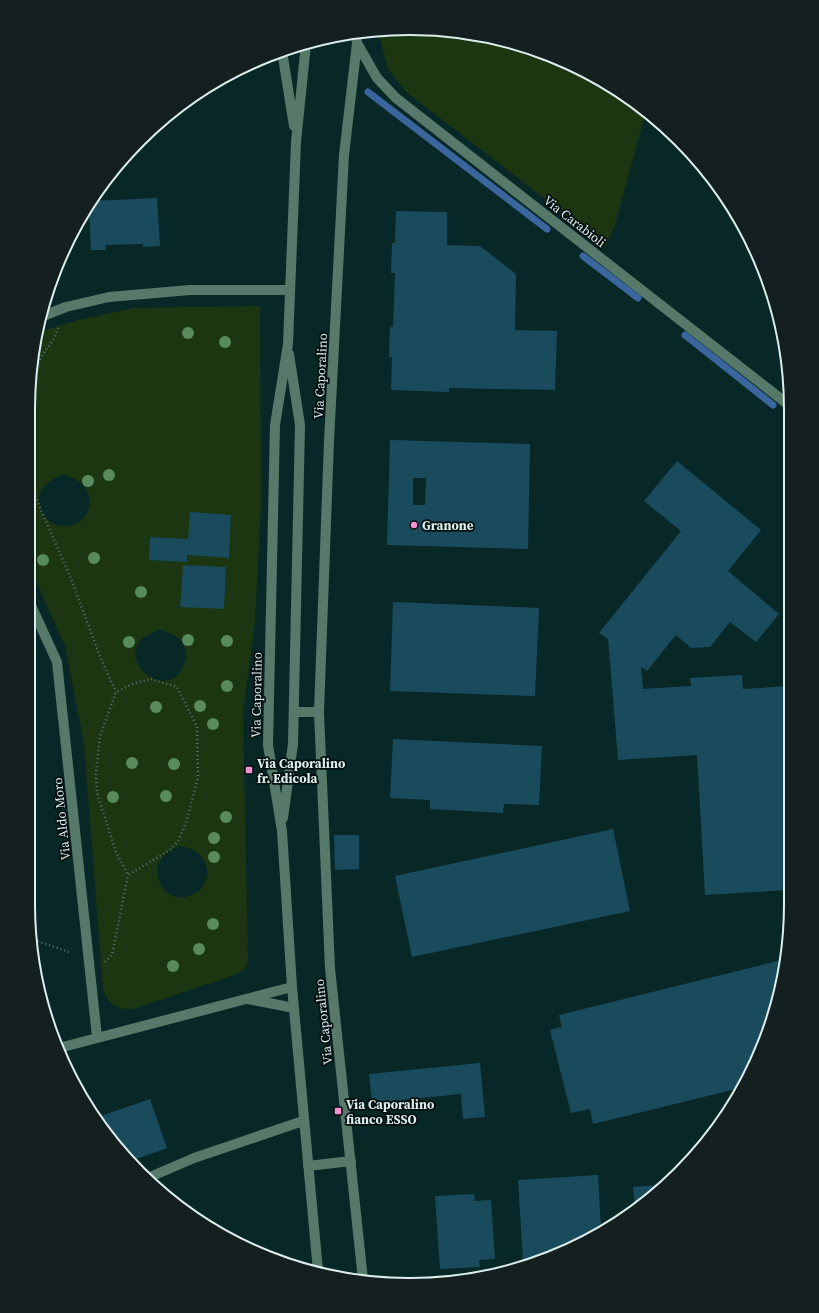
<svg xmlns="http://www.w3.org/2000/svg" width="819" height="1313" font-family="'Source Serif 4',serif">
<rect width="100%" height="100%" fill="#082828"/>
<!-- green -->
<path fill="#1b3611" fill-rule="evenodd" d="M435 29 508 41 578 67 646 111 615 225 606 246 406 92 388 69 378 31Z
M260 306 261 505 255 623 243 712 248 961 244 970 235 975 133 1009C116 1009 109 1005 103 989L84 743 65 646 30 568 31 360 39 332 78 320 134 308ZM63 475C104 482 93 531 60 526 53 525 47 520 43 514 32 495 44 481 63 475ZM159 630C177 633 192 645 184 665 166 709 101 649 159 630ZM180 846C221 852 212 901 178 897 171 896 164 892 161 885 151 866 162 852 180 846Z"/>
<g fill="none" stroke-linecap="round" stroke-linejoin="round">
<!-- stream -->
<path stroke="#3a669d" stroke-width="7" d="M368 92 547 229
M583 256 638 298
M685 335 773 405"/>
</g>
<!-- building -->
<path fill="#194b5d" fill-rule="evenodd" d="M157 198 160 246 143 247V244L105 245 106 250H91L89 208 93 201Z
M396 211 447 212V245L480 246 516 274 515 330 557 331 555 390 449 388V392L391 390 392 357H389L390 327H393L395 273H391L392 243H395Z
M390 440 530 444 528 549 387 545ZM413 478H426L425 505H413Z
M677 461 761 530 728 571 779 614 756 642 730 622 710 647 691 648 676 635 647 671 641 667 643 689 691 686 690 678 742 675 743 689 789 686 788 890 705 895 697 755 618 760 608 639 599 633 681 531 644 501Z
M190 512 231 515 229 558 187 555V562L149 560 150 537 188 539Z
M183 565 226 567 224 609 180 607Z
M393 602 539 608 535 696 390 691Z
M393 739 542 746 539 805 504 804 503 813 430 809V800L390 798Z
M613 829 630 911 412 957 395 876Z
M334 835H359V869L335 870Z
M28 867 33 869 28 884Z
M786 959 762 1049 740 1088 593 1124 590 1109 571 1113 550 1030 562 1027 559 1015Z
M480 1063 485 1117 463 1119 461 1094 372 1103 369 1074Z
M150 1099 167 1148 134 1160 95 1118Z
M598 1175 601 1230 532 1261 523 1262 518 1180Z
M659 1185 646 1198 635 1208 633 1187Z
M474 1194 475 1201 491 1200 495 1259 479 1260 480 1267 440 1269 435 1196Z"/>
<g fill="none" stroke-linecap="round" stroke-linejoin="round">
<!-- path -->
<path stroke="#587373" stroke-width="2.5" stroke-dasharray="1 3" stroke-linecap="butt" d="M31 382 41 357 55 337 58 328
M30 485 70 576 101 659 116 692
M151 679 177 687 197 727 198 777 186 823 178 841 170 850 128 875 116 852 97 793 96 773 100 736 116 692 135 683Z
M34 940 72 953
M105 962 112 955 128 875"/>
<!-- minor -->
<path stroke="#56796a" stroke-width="10" d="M356 32 357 43 344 155 329 441 319 712 330 968 363 1280
M357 43 377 78 396 98 790 406
M306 44 296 142 288 344 275 425 268 745 282 831 292 987 318 1271
M282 51 294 126
M43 316 66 307 109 297 190 290H290
M30 603 57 662 97 1037
M294 712H319
M283 818 293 744 300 425 289 354
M248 999 294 1008
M59 1048 292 987
M308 1166 351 1161
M150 1177 194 1158 303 1121"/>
</g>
<!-- trees -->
<g fill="#598b5c">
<circle cx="188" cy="333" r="6"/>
<circle cx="225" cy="342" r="6"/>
<circle cx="109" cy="475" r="6"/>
<circle cx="88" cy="481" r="6"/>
<circle cx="94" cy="558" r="6"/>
<circle cx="43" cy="560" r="6"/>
<circle cx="141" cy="592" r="6"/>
<circle cx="188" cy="640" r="6"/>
<circle cx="227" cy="641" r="6"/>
<circle cx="129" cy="642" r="6"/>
<circle cx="227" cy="686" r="6"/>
<circle cx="200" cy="706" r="6"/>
<circle cx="156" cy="707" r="6"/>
<circle cx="213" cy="724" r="6"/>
<circle cx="132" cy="763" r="6"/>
<circle cx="174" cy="764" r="6"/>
<circle cx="166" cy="796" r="6"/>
<circle cx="113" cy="797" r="6"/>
<circle cx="226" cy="817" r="6"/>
<circle cx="214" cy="838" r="6"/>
<circle cx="214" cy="857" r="6"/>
<circle cx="213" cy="924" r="6"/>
<circle cx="199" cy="949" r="6"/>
<circle cx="173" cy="966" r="6"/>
</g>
<!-- markers -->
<g fill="#f590d1" stroke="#030e0e" stroke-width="1.5">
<circle cx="414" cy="525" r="4"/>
<rect x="245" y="766" width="8" height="8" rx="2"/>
<rect x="334" y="1107" width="8" height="8" rx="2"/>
</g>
<g text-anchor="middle" stroke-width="3.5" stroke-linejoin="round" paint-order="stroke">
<!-- street labels -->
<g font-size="13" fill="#dceded" stroke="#030e0e">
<text transform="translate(575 221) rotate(38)" y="5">Via Carabioli</text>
<text transform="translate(320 376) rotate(-87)" y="5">Via Caporalino</text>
<text transform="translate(256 695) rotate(-89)" y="5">Via Caporalino</text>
<text transform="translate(61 819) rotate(-96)" y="5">Via Aldo Moro</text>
<text transform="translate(323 1022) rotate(-96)" y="5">Via Caporalino</text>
</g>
<!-- poi labels -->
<g font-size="13" font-weight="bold" fill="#dceded" stroke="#030e0e" text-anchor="start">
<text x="422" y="530">Granone</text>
<text x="257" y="768">Via Caporalino<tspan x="257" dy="15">fr. Edicola</tspan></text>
<text x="346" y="1109">Via Caporalino<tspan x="346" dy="15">fianco ESSO</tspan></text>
</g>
</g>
<!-- crop -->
<path d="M0 0H819V1313H0ZM409 35H410A374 374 0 0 1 784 409V904A374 374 0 0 1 410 1278H409A374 374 0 0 1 35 904V409A374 374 0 0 1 409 35Z" fill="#142020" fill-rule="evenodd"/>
<path fill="none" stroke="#dceded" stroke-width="2" d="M409 35H410A374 374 0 0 1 784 409V904A374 374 0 0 1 410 1278H409A374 374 0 0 1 35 904V409A374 374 0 0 1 409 35Z"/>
</svg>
